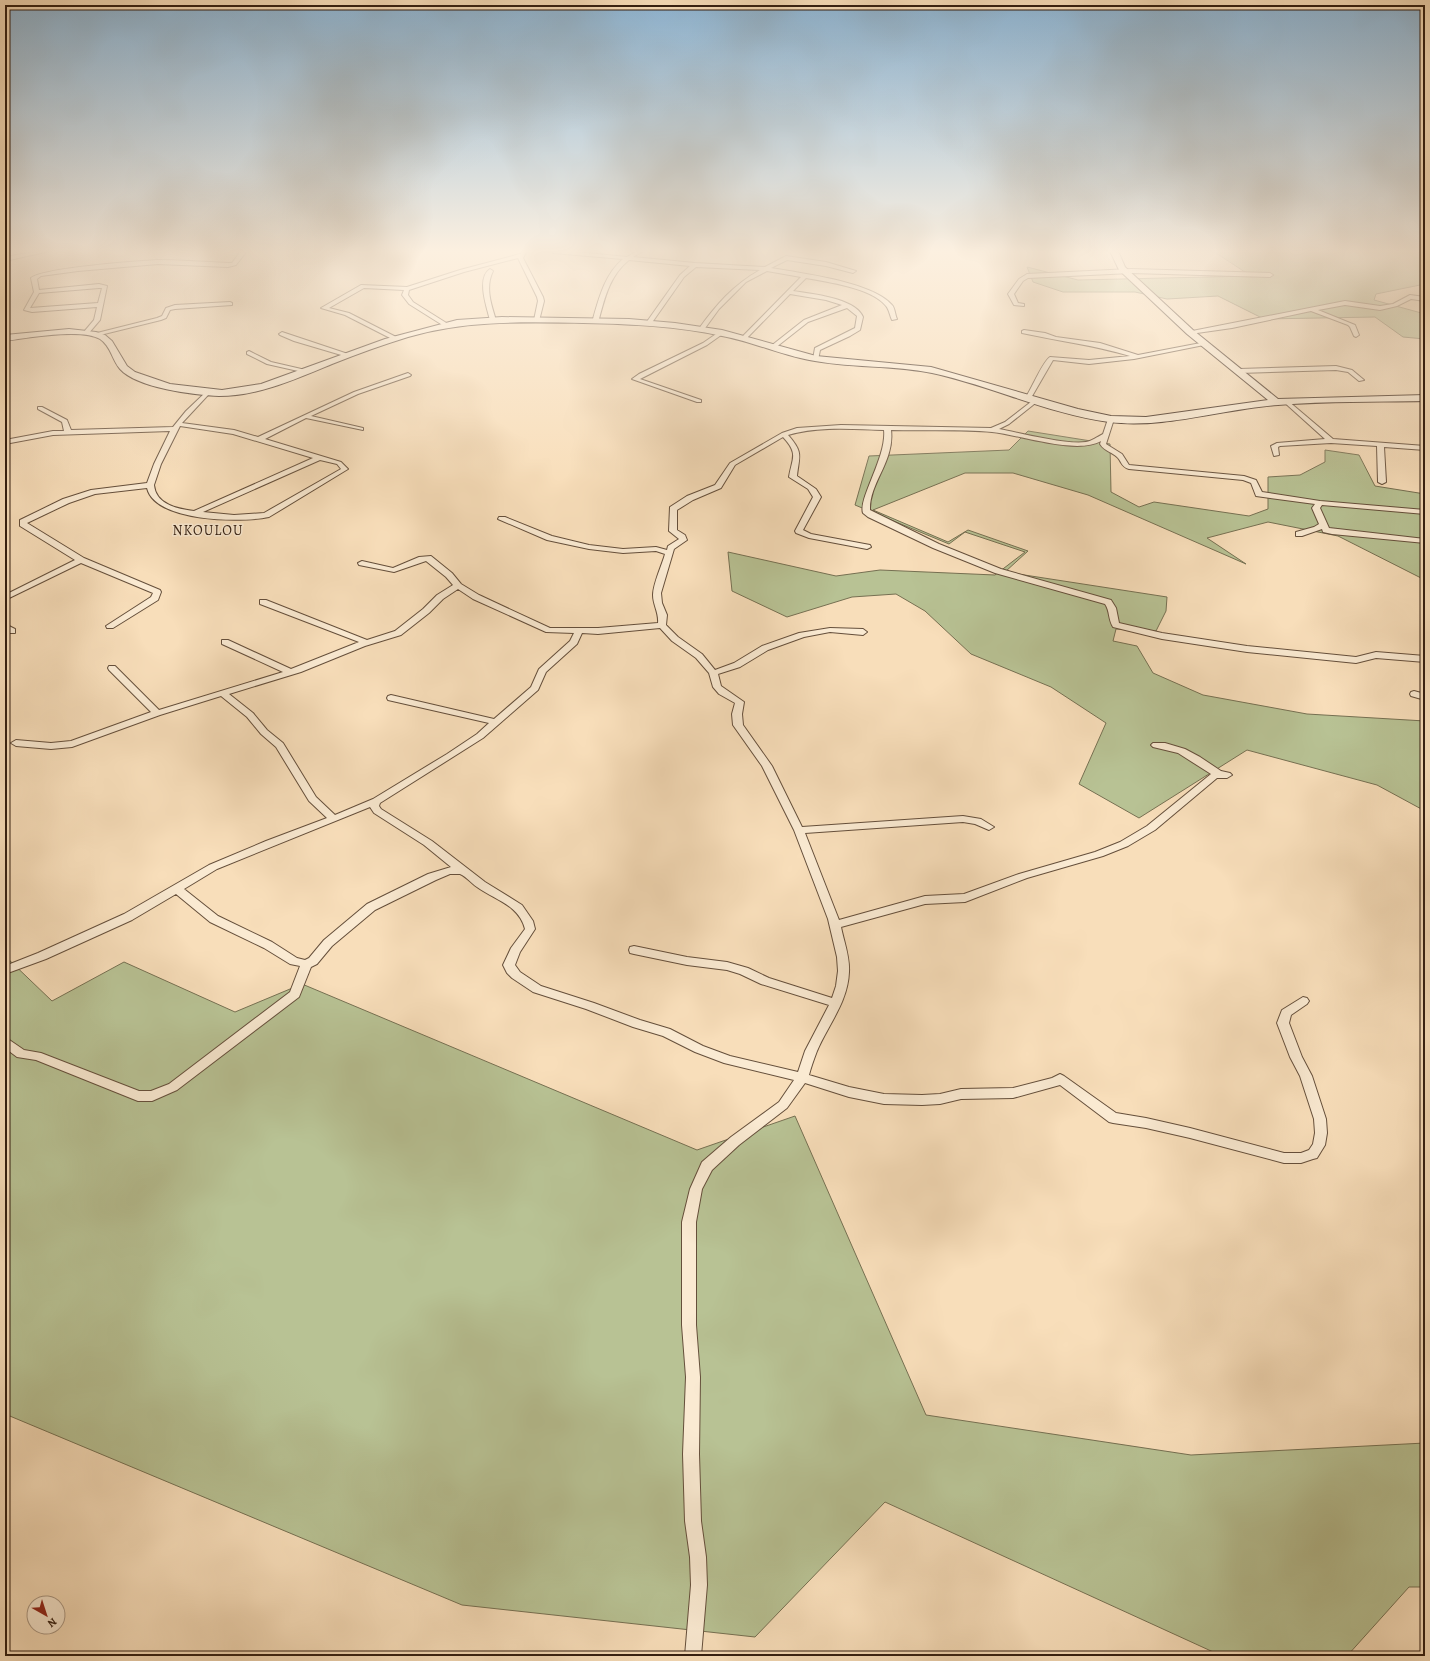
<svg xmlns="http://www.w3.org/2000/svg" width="1430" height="1661" font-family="Alegreya,serif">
<rect width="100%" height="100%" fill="#f8deba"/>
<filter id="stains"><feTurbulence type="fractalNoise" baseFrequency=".005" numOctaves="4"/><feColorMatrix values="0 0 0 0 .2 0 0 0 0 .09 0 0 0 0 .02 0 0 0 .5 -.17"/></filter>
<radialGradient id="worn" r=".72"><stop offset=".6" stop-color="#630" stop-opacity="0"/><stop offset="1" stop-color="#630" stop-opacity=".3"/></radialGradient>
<!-- green -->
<path fill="#b8c294" stroke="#767052" d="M1213 251H1425V284L1376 294 1374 300 1425 314V339L1403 337 1375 317 1264 319 1218 296 1167 299 1135 292H1063L1033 282 1027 267 1078 280 1251 276Z
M1028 431 1110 444 1111 492 1139 507 1154 502 1249 516 1268 509V477L1300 475 1325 462V450L1359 455 1375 486 1425 494V580L1338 536 1268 522 1207 538 1246 564 1088 495 1013 473H965L873 510 948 542 968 530 1028 551 1005 572 1167 597 1166 611 1156 631 1116 629 1113 641 1137 646 1153 673 1203 695 1307 714 1425 721V811L1377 785 1247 750 1139 818 1079 784 1106 723 1051 687 971 654 925 611 896 594 852 597 787 617 732 591 728 552 836 576 880 570 995 575 1025 552 965 532 949 544 855 505 869 456 1009 450Z
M5 956 52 1001 124 962 235 1012 302 984 697 1150 795 1116 926 1415 1191 1455 1425 1443V1587H1409L1347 1656H1222L885 1502 755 1637 462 1605 5 1414Z"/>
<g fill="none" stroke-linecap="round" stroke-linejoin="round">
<!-- street casing -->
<g stroke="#654f3b" stroke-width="2">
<path id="street" d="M40 251H50L5 261V257Z
M241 251H247L236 265 228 267 158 264 78 271 41 276 37 279 39 290 99 284 107 286 100 320 88 334 83 333 94 320 97 307 32 312 24 310 34 292 31 278C42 268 138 261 158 260 181 260 205 262 228 263H232ZM99 288H102L98 303 30 308 39 293Z
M522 251H527L523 258 543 297 544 301 539 321 534 320 538 301 537 297 518 258 464 272 409 290 408 295 413 302 448 324V326H444L409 304 402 295 404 290 364 288 329 308 349 313 398 338V340H394L345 315 321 308 361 285 407 287 460 270 520 254Z
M551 251H567L627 257 637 251H643L633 257 695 263 765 267 786 256 826 262 856 271 853 273 826 266 787 260 771 268C800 273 873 282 892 305 895 308 895 315 897 319L892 320C890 316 889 309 886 306 872 288 828 282 806 278L793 291C812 294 855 298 863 317L860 330 850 336 820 350 818 360 813 359 815 348 855 328 857 316 847 308 808 322 775 348H771V346L804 320 842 305 826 300 790 294 746 339H742V337L801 277 767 271 746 282 719 309 703 331H699L698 330C716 305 733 285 760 270L696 267 684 277 651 324 649 325 646 323 680 275 690 266 629 260C610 275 605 297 599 319L596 321 593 319C599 298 605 274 623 259L553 253Z
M490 269 493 271C485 287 491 304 496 320L493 322 490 320C487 308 476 278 490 269Z
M1131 269 1270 273 1273 275 1270 277 1131 273 1028 278 1023 281 1014 294 1018 303 1024 304V306L1014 305 1008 294 1019 279 1027 274Z
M1410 295 1425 297V301L1411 299 1397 306 1380 310 1345 305 1318 310 1355 325 1359 335 1356 337 1354 336 1350 327 1348 325 1311 311 1232 328 1190 334 1187 332 1345 301 1380 306 1393 304Z
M230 302 232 303V305L175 309 170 310 166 318 161 320 96 336 93 334 157 318 162 316 166 308 175 305Z
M1024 330 1045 333 1056 337 1100 343 1138 355 1206 342 1209 344 1134 359 1089 364 1053 360 1031 398 1029 399 1026 397C1032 388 1043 361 1050 357L1089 360 1130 356C1095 345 1058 341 1022 333V331Z
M282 332 351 355 348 357 294 341 280 335 279 334Z
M719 332 724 333 707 345 640 379 701 400V402H697L632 379 639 374 703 343Z
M249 351 271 362 310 371 307 373 267 364 247 354V352Z
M1336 366 1352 370 1364 380 1359 381 1348 372 1336 370 1239 373 1236 371 1239 369Z
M408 373 411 375 410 376 358 394 311 416 363 428V430L306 418 265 439 341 462 348 469 269 517C241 523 155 522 147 488L95 494 69 503 27 523 84 558 160 590 161 592 158 600 113 628H107L106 626 151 597 153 593 81 563 5 600V595L75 560 20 526V520L63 499 91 490 147 483 154 464 170 431 53 435 5 444V440L53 431H64L62 422 38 409V407H42L67 420 71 430 173 427 186 411 207 391 210 393 209 394 182 423 234 430 258 437 354 392ZM180 426 233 434 313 458 194 511C178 509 156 505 154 485L161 464ZM320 460 337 464 341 469 264 513 234 515 203 512Z
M1036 398 1039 400 1038 401 1009 424 999 429C1021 433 1066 445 1086 442 1092 441 1097 437 1103 434L1108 419 1113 418 1114 419 1106 444 1122 454 1129 465 1244 476 1256 480 1262 492 1320 501 1425 510V514L1322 505 1320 508 1329 528 1425 539V543L1332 534 1323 532 1322 529 1302 536H1296V532L1314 527 1319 524 1312 508 1315 504 1256 496 1251 483 1243 480 1129 469C1122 467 1122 463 1118 458 1113 452 1105 452 1100 444L1101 441C1077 455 1020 435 992 432 959 429 924 431 891 430 895 461 869 483 870 510L939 544 1001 569 1111 600 1116 608 1119 623 1162 633 1247 646 1356 657 1376 652 1425 656V662L1376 658 1356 663 1247 652 1162 639 1113 627C1108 619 1110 611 1105 604L995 573 933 548 868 517 863 513C858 499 887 456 884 430 853 429 818 426 788 435 804 453 799 456 797 476L816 489 821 497 803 530 811 534 870 545 871 547 867 549 809 538 796 533 795 531 813 497 808 489 789 477C792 458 799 454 783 437L735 465 721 488 693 500 677 510V530L685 535 687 540 674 549 661 593 662 603 667 615 666 625 678 637 702 654 715 670 734 663 762 646 799 633 830 628 863 629 867 632 863 635 830 632 804 637 768 650 740 667 718 674 721 686 744 702 742 714 743 725 772 766 802 827 963 816 981 819 994 827 989 830 975 824 963 822 805 833 839 920 925 896 964 894 1019 874 1095 852 1120 842 1147 826 1211 774 1178 753 1153 747 1151 745 1153 743H1165L1185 749 1200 757 1221 771 1230 773 1232 775 1227 778H1217L1155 830 1128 846 1103 856 1027 878 965 902 925 904 841 927C844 942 850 957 849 972 848 1002 828 1025 817 1051 814 1059 811 1067 809 1075L849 1087 884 1094 922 1095 940 1094 961 1089 1013 1088 1052 1078 1060 1074 1064 1076 1116 1113 1146 1118 1190 1128 1284 1153H1301L1309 1150 1313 1144 1315 1133 1314 1119 1300 1076 1290 1057 1277 1023 1282 1010 1303 997 1307 998 1309 1001 1307 1004 1291 1015 1289 1023 1302 1057 1312 1076 1326 1119 1327 1133 1325 1145 1317 1158 1313 1159 1301 1163H1284L1190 1138 1146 1128 1113 1123 1109 1122 1060 1085 1013 1098 961 1099 940 1104 922 1105 884 1104 849 1097 805 1083 787 1108 739 1145 712 1170 702 1189 696 1222V1325L700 1377 699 1454 701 1521 706 1557 707 1585 701 1656H685L691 1585 690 1557 685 1521 683 1454 686 1377 682 1325V1222L690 1189 702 1162 731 1137 779 1102 794 1080 724 1063 695 1052 663 1036 633 1027 586 1009 533 992 512 978 507 973 503 965 511 948 525 929C519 905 495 900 477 887 471 883 467 877 460 874H450L436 880 375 910 332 946 317 964 311 967 299 997 177 1090 152 1101H138L36 1060 17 1057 5 1048V1037L24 1050 41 1053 139 1091H151L169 1084 290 992 300 966 290 964 264 948 210 922 176 894 132 920 46 959 5 974V966L38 953 124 914 209 865 266 841 327 818 309 801 276 747 261 734 247 717 221 696 160 715 72 747 51 749 16 746 11 743 16 740 51 743 71 741 151 712 109 670 108 668 109 666H115L159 710 283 672 222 644V640H228L291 669 359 642 260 604V600H266L367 640 395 631 423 609 437 595 453 585 446 577 426 561 394 572 359 565 358 563 362 561 393 568 419 557 431 556 452 573 461 584 479 595 550 628H598L658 623C659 613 653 605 653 595 653 584 662 565 665 554L656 551 623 553 589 549 547 540 498 519 499 517H505L552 536 589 545 623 549 656 547 667 550 668 546 679 539 669 531 670 507 687 496 715 485 730 463 782 433 797 428 841 425 991 428 1005 422ZM458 589 473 599 546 632 574 633 570 641 539 669 531 687 494 719 391 695 388 696 387 698 388 700 489 723 477 734 447 754 373 799 335 815 316 797 283 743 267 730 253 713 229 694 301 672 365 646 401 635 429 613 443 599ZM660 628 672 641 696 658 709 673 713 687 719 694 735 703 732 714 733 725 762 766 794 830 828 919 837 957 838 971 836 986 832 998 769 978 748 968 727 962 687 957 634 946 630 947 629 950 630 953 634 954 687 965 727 970 740 974 761 984 829 1005 805 1051 798 1072 730 1056 703 1046 670 1029 640 1020 594 1003 541 986 520 972 515 965 520 952 535 929 533 921 522 905 485 882 432 841 381 809 379 806 380 803 483 738 538 690 546 672 577 644 582 633 598 634ZM370 807 374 813 424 845 451 867 428 874 367 904 324 940 309 958 305 960 297 958 272 942 218 916 184 889 217 869Z
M1287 400 1333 439 1425 446V450L1384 447 1386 482 1382 484 1378 482 1377 446 1331 443 1280 446 1278 447 1279 455 1274 456 1271 446 1277 443 1325 439 1285 403V401Z
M5 624 15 629V633H9L5 630Z
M1414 691 1425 694V700L1411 696 1410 694 1411 692Z"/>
</g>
<!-- secondary casing -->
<g stroke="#341f11" stroke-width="2">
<path id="secondary" d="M1110 251H1118L1125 267 1193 330 1278 399 1425 395V401C1376 402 1327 401 1278 405 1222 409 1165 429 1109 422 1049 414 992 386 932 373 894 365 853 368 815 361 783 356 754 342 722 336 677 326 630 324 583 323 524 322 465 320 408 337 382 345 357 354 332 364 296 379 258 396 219 396 194 395 137 388 120 369 112 360 111 346 100 339 81 328 27 338 5 341V335L69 329 96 332 105 335 112 341 127 366 135 372 170 384 222 390 261 384 385 339 457 320 502 317 629 319 675 323 722 330 816 356 931 367 1078 409 1111 416 1146 417 1268 400 1187 334 1119 270Z"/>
</g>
<!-- street -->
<use href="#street" fill="#faead2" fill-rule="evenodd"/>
<!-- secondary -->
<use href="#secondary" fill="#faead2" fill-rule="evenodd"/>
</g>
<!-- sky -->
<linearGradient id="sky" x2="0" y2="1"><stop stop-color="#8db6d6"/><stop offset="0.52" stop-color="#fcf0e0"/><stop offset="1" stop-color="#fcf0e0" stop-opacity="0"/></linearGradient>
<rect width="1430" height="483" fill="url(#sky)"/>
<g text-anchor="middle" stroke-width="3" stroke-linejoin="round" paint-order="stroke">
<!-- far-quarter labels -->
<g font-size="14" letter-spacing="1" fill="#341f11" stroke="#faead2">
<text x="208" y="535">NKOULOU</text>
</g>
</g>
<!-- margin -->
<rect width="1430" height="1661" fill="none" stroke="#f8deba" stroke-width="20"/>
<rect x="6" y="6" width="1418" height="1649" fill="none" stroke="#341f11" stroke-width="2"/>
<rect x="10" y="10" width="1410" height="1641" fill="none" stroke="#341f11"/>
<!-- north arrow -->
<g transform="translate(46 1615) rotate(141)"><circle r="19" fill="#faead2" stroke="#ab9985"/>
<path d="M0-3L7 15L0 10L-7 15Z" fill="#8f2418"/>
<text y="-6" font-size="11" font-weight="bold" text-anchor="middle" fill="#341f11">N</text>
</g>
<rect width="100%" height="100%" filter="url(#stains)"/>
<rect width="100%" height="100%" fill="url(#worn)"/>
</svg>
